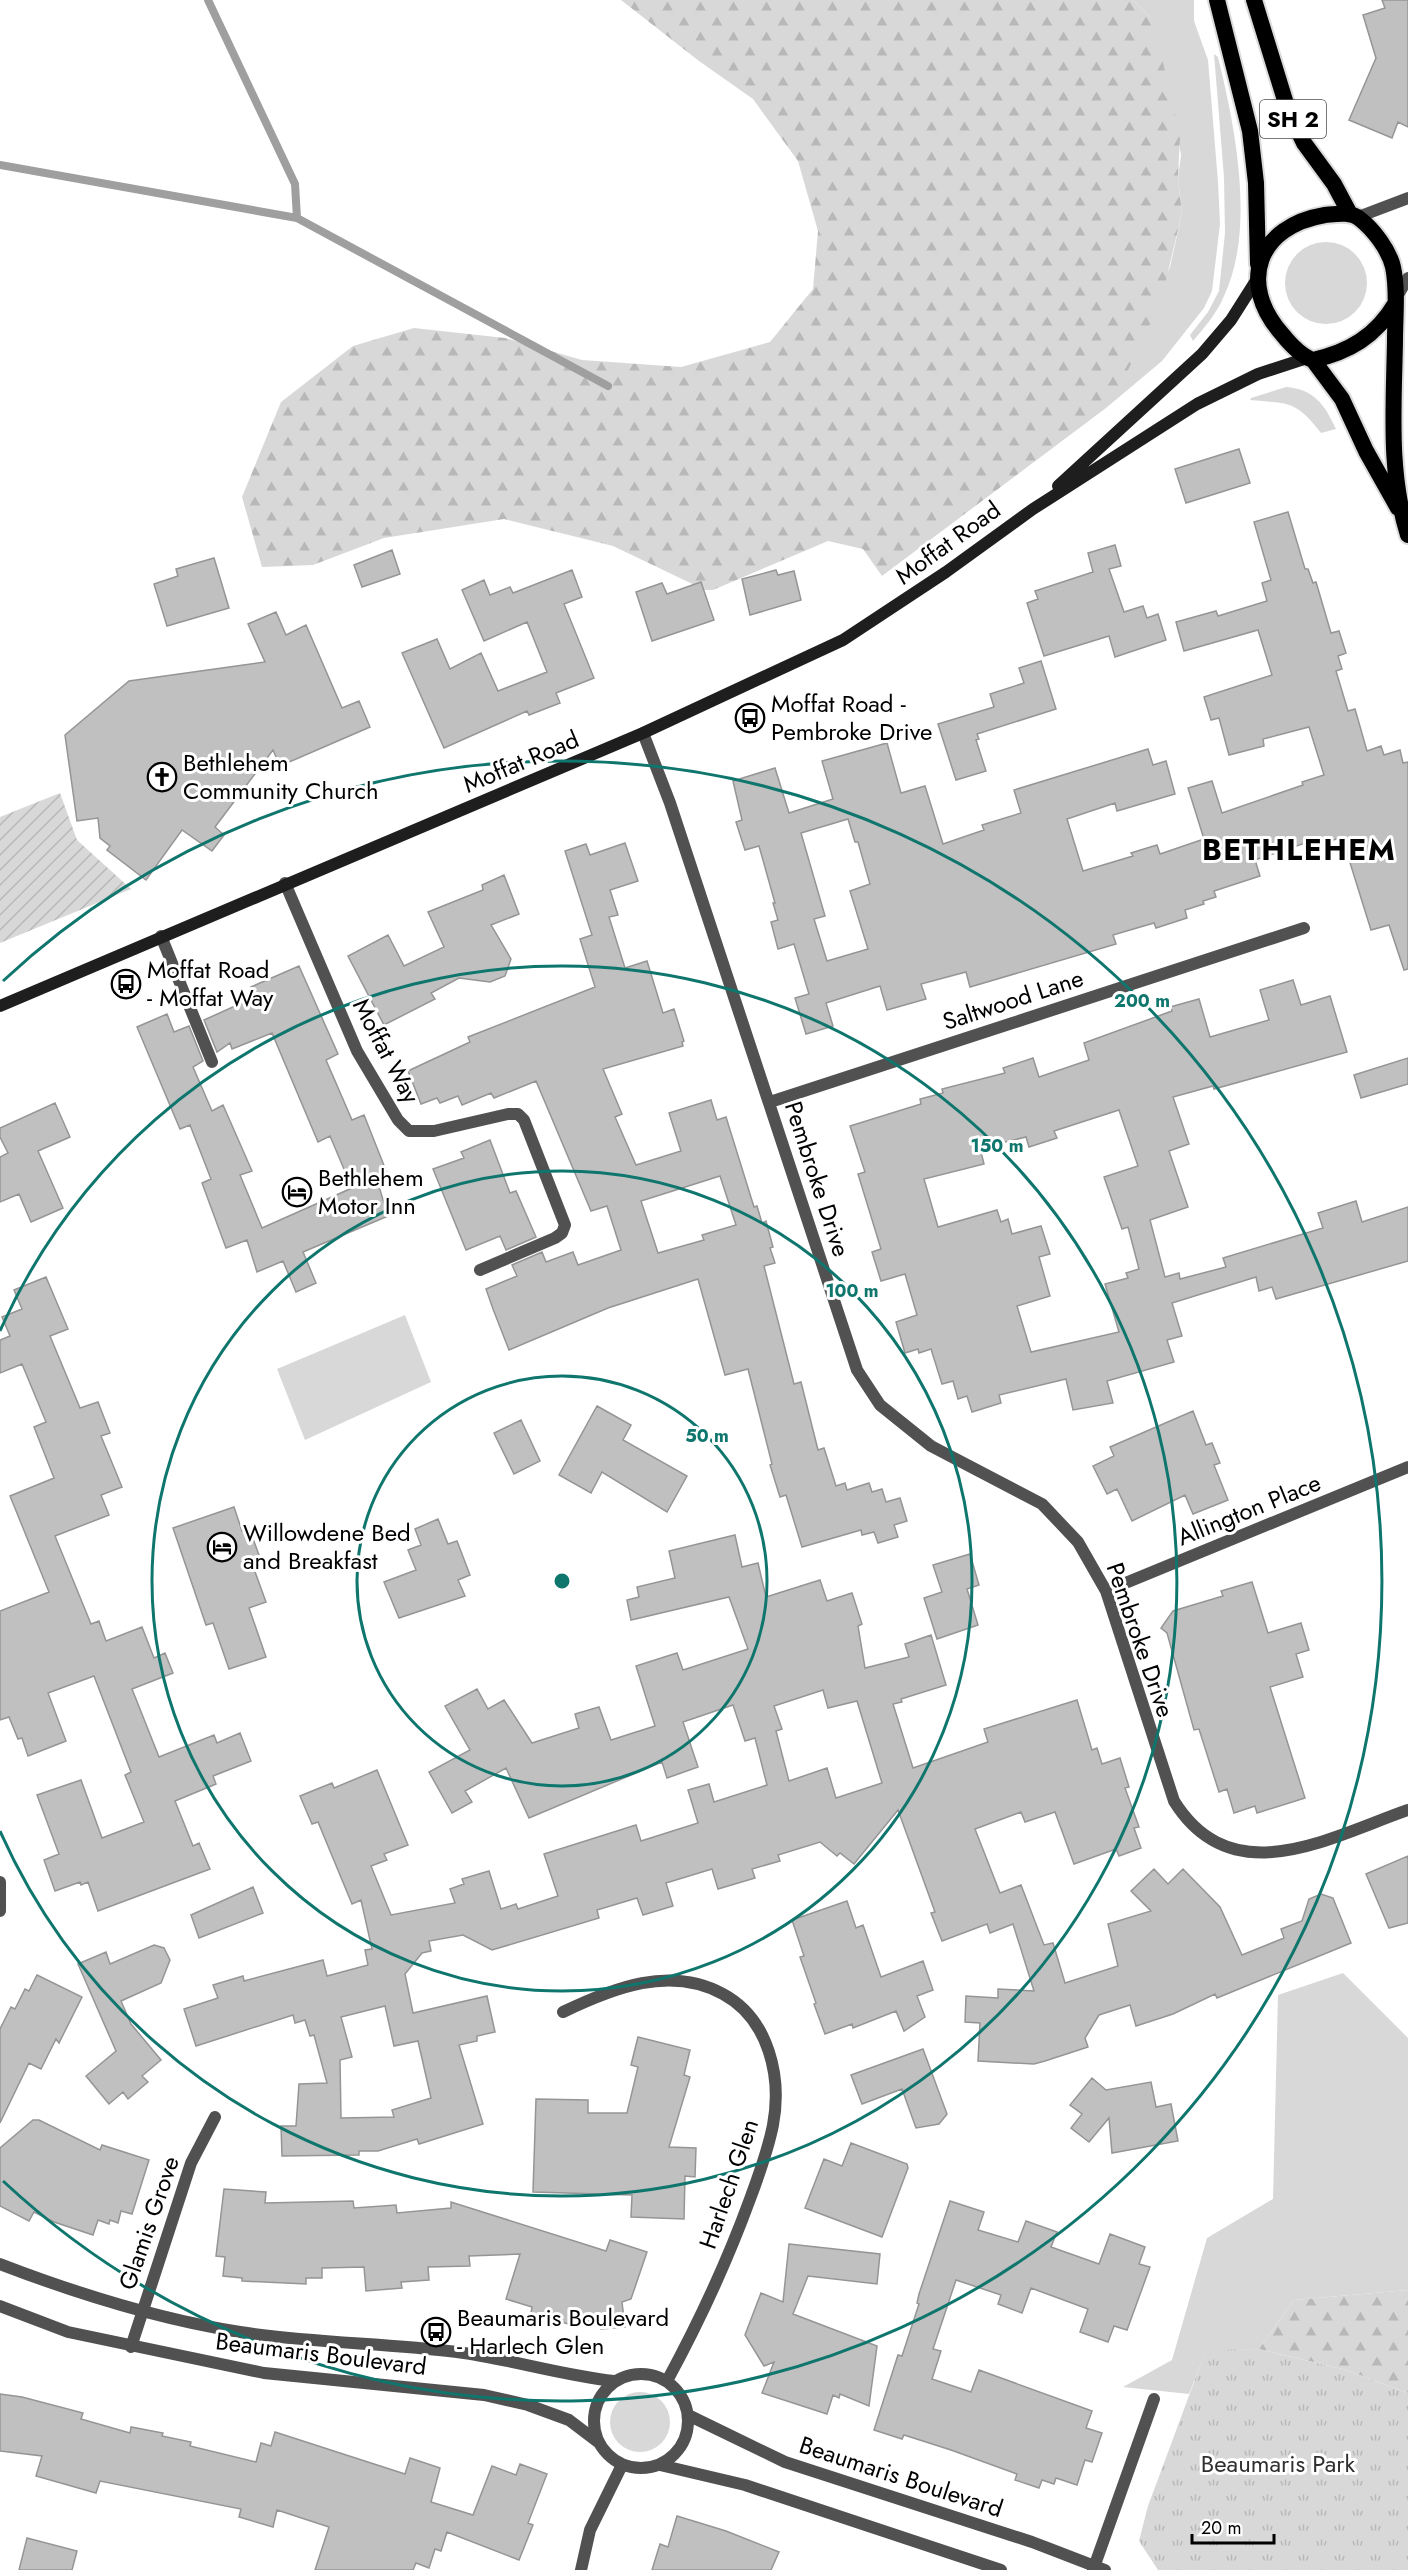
<svg xmlns="http://www.w3.org/2000/svg" width="1408" height="2570" font-family="Jost,sans-serif">
<defs>
<pattern id="forest-firs" width="22" height="20" patternUnits="userSpaceOnUse" patternTransform="scale(1.5)"><rect width="22" height="20" fill="#d8d8d8"/><path d="M5 1l3.5 6h-7zM16 11l3.5 6h-7z" fill="#b8b8b8"/></pattern>
<pattern id="park-tufts" width="24" height="20" patternUnits="userSpaceOnUse" patternTransform="scale(1.5)"><rect width="24" height="20" fill="#d8d8d8"/><path d="M3 7l-1-3M5 7V3M7 7l1-3M15 17l-1-3M17 17v-4M19 17l1-3" fill="none" stroke="#b8b8b8"/></pattern>
<pattern id="garden-furrows" width="10" height="10" patternUnits="userSpaceOnUse" patternTransform="scale(1.5)"><rect width="10" height="10" fill="#d8d8d8"/><path d="M-1 1l2-2M0 10L10 0M9 11l2-2" fill="none" stroke="#b8b8b8"/></pattern>
</defs>
<rect width="100%" height="100%" fill="#fff"/>
<!-- grass -->
<path fill="#d8d8d8" d="M1133 0H1194V21L1208 60 1218 182 1220 224 1212 291 1204 308 1162 361 1106 408 1170 267 1182 213 1178 178 1181 155 1174 114 1149 16Z
M1214 54 1218 57C1235 127 1256 228 1224 296 1217 313 1205 327 1193 341L1190 335 1208 312 1219 291 1225 233 1224 177Z
M1285 283a41 41 0 1 1 82 0a41 41 0 1 1-82 0Z
M1286 387C1314 389 1325 405 1336 429L1321 433C1295 399 1288 404 1250 400L1251 398Z
M405 1315 431 1382 305 1440 277 1369Z
M1343 1973 1408 2038V2290L1294 2300 1259 2349 1206 2351 1189 2394 1123 2387 1172 2360 1207 2238 1273 2199 1278 1995Z
M610 2422a30 30 0 1 1 60 0a30 30 0 1 1-60 0Z"/>
<!-- forest -->
<path fill="url(#forest-firs)" d="M621 0H1133L1149 16 1156 32 1180 137 1178 178 1182 213 1161 301 1118 391 1106 408 882 576 863 549 828 541 713 590H705L613 546 504 519 384 538 313 565 262 567 242 497 281 402 353 346 414 328 505 338 582 360 681 367 770 342 813 289 818 231 798 161 753 99 699 61Z
M1408 2290V2393L1346 2370 1259 2349 1294 2300Z"/>
<!-- park -->
<path fill="url(#park-tufts)" d="M1259 2349 1346 2370 1408 2393V2570H1158L1139 2541 1148 2506 1206 2350Z"/>
<!-- garden -->
<path fill="url(#garden-furrows)" d="M60 793 77 840 131 889 0 943V817Z"/>
<g fill="none" stroke-linecap="round" stroke-linejoin="round">
<!-- stream -->
<path stroke="#9f9f9f" stroke-width="8" d="M208 0 295 184 297 218
M0 165 297 218 608 386"/>
</g>
<!-- building -->
<path fill="#c0c0c0" stroke="#959595" stroke-width="1.5" fill-rule="evenodd" d="M1382 0H1408V127L1398 122 1392 138 1349 120 1376 58 1363 15 1385 8Z
M1239 449 1250 483 1186 503 1175 469Z
M1288 512 1305 569H1308L1313 583 1316 582 1331 633 1339 631 1346 653 1338 656 1342 669 1336 671 1348 711 1355 709 1367 751 1381 746 1384 755 1400 750 1403 763 1408 762V969L1404 970 1389 925 1371 930 1342 837 1322 844 1320 838 1255 860 1260 876 1214 891 1216 897 1203 901 1204 904 1185 910 1187 918 1156 928 1154 923 1113 935 1116 944 970 987 966 972 921 984 926 999 887 1010 880 986 826 1003 833 1026 806 1034 795 998 809 994 794 944 778 949 771 922 778 920 773 903H775L759 846 745 850 736 822 742 820 733 781 775 768 789 813 833 799 822 761 887 743 901 793 925 786 943 844 984 830 982 825 1021 813 1014 790 1148 749 1153 765 1166 761 1175 794 1117 811 1115 803 1067 819 1083 871 1133 856 1131 853 1157 845 1160 854 1204 839 1188 788 1212 781 1222 813 1303 785 1302 782 1324 775 1309 727 1263 739 1264 746 1229 755 1219 718 1211 720 1204 697 1272 675 1258 630 1184 651 1176 622 1216 611 1218 616 1267 601 1262 583 1271 580 1254 522ZM848 819 855 842H858L870 884 850 891 868 949 827 961 814 919 825 916 801 833Z
M1115 545 1121 566 1109 569 1124 612 1143 606 1147 618 1158 614 1166 640 1115 657 1109 636 1044 656 1027 603 1038 599 1035 591 1093 572 1088 553Z
M392 550 400 574 362 587 354 565Z
M214 558 229 608 167 626 154 584 178 576 176 569Z
M572 570 582 597 564 604 594 678 556 693 560 703 529 715 527 711 444 748 402 653 437 639 450 669 481 653 498 691 547 672 527 622 484 641 462 590 484 580 490 595 510 587 513 593Z
M776 570 778 575 794 571 801 600 750 615 742 579Z
M701 582 714 620 652 641 636 592 662 583 667 594Z
M276 612 286 635 306 625 342 708 359 701 370 727 280 766 273 750 215 827 224 835 212 851 182 830 146 880 107 850 110 846 100 838 98 818 77 821 65 735 129 681 265 662 248 624Z
M1041 661 1056 709 977 734 979 739 976 740 986 771 956 780 938 724 994 707 990 694 1024 683 1019 668Z
M625 843 638 881 610 890 618 915 609 917 625 968 647 961 663 1013 674 1009 684 1041 682 1042 683 1046 603 1069 622 1114 615 1117 636 1165 681 1151 669 1113 711 1100 717 1120 726 1117 754 1207 757 1206 762 1223 766 1221 773 1247 770 1248 775 1263 764 1266 794 1384 801 1382 818 1450 824 1448 836 1486 845 1483 847 1490 869 1483 872 1492 882 1489 886 1502 900 1498 907 1521 894 1525 898 1537 878 1543 874 1532 862 1535 861 1530 802 1547 786 1495 780 1497 770 1465 772 1464 748 1369 725 1375 698 1279 608 1308 509 1350 493 1309 486 1289 517 1276 512 1265 542 1252 546 1262 573 1252 578 1265 621 1250 607 1206 591 1211 536 1081 494 1098 491 1093 462 1105 458 1096 440 1103 437 1098 421 1104 408 1071 470 1042 468 1037 595 987 580 939 592 935 565 851 586 844 590 855ZM720 1176 736 1225 702 1235 704 1240 658 1253 641 1201Z
M504 875 519 914 491 925 511 959 505 976 490 982 459 978 431 993 435 999 384 1025 348 956 388 935 404 966 444 947 428 912 483 890 482 885Z
M299 966 338 1054 326 1060 352 1120 364 1115 389 1178 378 1183 388 1216 303 1252 316 1283 296 1292 283 1261 257 1272 247 1240 226 1248 202 1183 211 1179 190 1125 180 1129 137 1027 167 1014 174 1032 189 1026 203 1061 193 1067 212 1111 223 1105 252 1171 240 1175 262 1228 352 1188 330 1136 318 1142 272 1033 232 1049 230 1043 217 1052 204 1020 255 997 251 987Z
M1293 980 1301 1005 1330 996 1347 1052 1214 1089 1213 1086 1173 1097 1189 1144 1169 1151 1188 1207 1150 1220 1165 1277 1179 1273 1180 1279 1226 1267 1223 1258 1323 1228 1318 1213 1356 1201 1362 1222 1408 1207V1261L1276 1299 1272 1287 1259 1291 1256 1277 1172 1303 1182 1336 1167 1340 1174 1362 1107 1381 1113 1403 1073 1410 1066 1379 999 1395 1001 1403 972 1412 967 1396 958 1399 953 1381 942 1384 931 1349 919 1353 918 1349 905 1353 896 1322 917 1315 905 1274 881 1281 872 1252 881 1249 858 1174 865 1172 850 1126 921 1104 920 1099 943 1093 942 1089 1005 1073 1003 1068 1033 1058 1039 1077 1089 1060 1084 1043 1172 1011 1170 1007 1199 999 1210 1037 1269 1020 1260 990ZM1119 1110 1138 1166 1104 1177 1122 1229 1128 1227 1139 1269 1126 1273 1128 1278 1105 1284 1119 1332 1031 1352 1017 1306 1050 1296 1039 1257 1050 1254 1041 1226 1012 1234 1008 1219 1001 1222 997 1210 938 1227 924 1179 984 1164 980 1148 1026 1137 1029 1147 1057 1138 1054 1131Z
M1408 1058V1084L1361 1098 1354 1075Z
M55 1103 70 1137 38 1151 63 1208 31 1222 19 1194 0 1202V1157L8 1153 0 1137V1128Z
M490 1140 510 1193 516 1191 536 1237 506 1250 500 1236 466 1250 433 1169 464 1158 461 1152Z
M46 1277 68 1329 50 1336 80 1408 98 1402 110 1433 101 1436 122 1487 101 1495 109 1515 55 1536 91 1624 99 1621 106 1641 142 1627 154 1658 165 1653 173 1673 132 1689 159 1757 214 1735 217 1743 240 1733 251 1761 213 1776 216 1784 175 1801 193 1846 199 1843 210 1869 98 1911 88 1882 81 1885 80 1882 55 1891 44 1860 59 1854 37 1795 81 1780 102 1838 144 1822 125 1775 131 1772 94 1676 48 1693 66 1741 28 1756 22 1738 18 1739 9 1717 0 1720V1611L49 1592 10 1496 54 1478 34 1427 46 1422 22 1364 0 1373V1340L10 1336 2 1317 22 1309 14 1290Z
M597 1406 631 1425 623 1440 687 1476 667 1512 602 1472 591 1493 559 1475Z
M1193 1411 1206 1445 1212 1443 1220 1463 1214 1465 1228 1500 1193 1514 1185 1495 1132 1521 1117 1489 1107 1494 1093 1466 1114 1456 1110 1447Z
M521 1420 540 1461 514 1474 494 1433Z
M234 1507 242 1531 249 1528 259 1555 250 1558 266 1602 249 1608 266 1657 229 1669 213 1623 206 1625 173 1528Z
M438 1519 448 1544 457 1541 470 1575 458 1580 465 1596 399 1618 384 1582 416 1570 408 1550 421 1545 415 1529Z
M735 1535 742 1567 758 1563 766 1597 820 1580 827 1601 852 1593 862 1624 858 1626 865 1668 909 1657 905 1644 931 1635 946 1685 901 1699 902 1702 893 1704 913 1768 988 1742 984 1729 1077 1700 1092 1750 1097 1748 1102 1764 1120 1758 1129 1787 1125 1788 1139 1827 1134 1828 1141 1848 1119 1856 1116 1849 1074 1864 1055 1812 1025 1822 1021 1812 975 1829 1000 1893 1021 1885 1044 1945 1053 1943 1065 1983 1118 1966 1108 1924 1151 1911 1131 1891 1154 1869 1168 1884 1183 1869 1220 1907 1242 1955 1284 1938 1281 1929 1302 1921 1309 1899 1321 1894 1333 1898 1351 1943 1217 1998 1215 1994 1173 2014 1136 2026 1130 2005 1099 2015 1085 2038 1088 2047 1045 2061 1034 2064 978 2061 980 2023 965 2022 966 1996 998 1998V1989L1034 1991 1013 1924 990 1933 987 1924 942 1941 931 1913 935 1912 898 1810 854 1864 840 1853 837 1856 820 1842 778 1855 780 1861 752 1869 755 1878 718 1889 712 1869 666 1883 673 1906 643 1915 637 1898 597 1910 599 1918 492 1950 463 1935 429 1941 431 1951 422 1953 405 1974 413 2013 487 1996 495 2032 477 2036V2041L459 2045 483 2124 419 2144 417 2139 378 2151H359V2155L282 2156 281 2126H296L299 2084 327 2083 314 2035 310 2036 305 2020 295 2023 293 2015 196 2046 184 2009 218 1998 213 1985 243 1976 244 1981 323 1960 327 1976 368 1965 365 1950 372 1949 361 1900 352 1904 318 1822 312 1824 300 1796 332 1783 334 1788 377 1770 408 1845 384 1854 387 1860 371 1866 391 1915 455 1903 450 1889 464 1884 462 1879 489 1871 501 1909 516 1904 518 1909 558 1896 544 1854 636 1825 641 1841 698 1823 688 1790 709 1784 714 1802 767 1785 755 1738 745 1741 733 1705 683 1722 698 1767 667 1778 662 1762 529 1818 506 1768 465 1791 472 1802 452 1813 429 1772 470 1750 445 1706 477 1689 488 1709 504 1700 532 1743 579 1728 575 1714 599 1707 611 1740 655 1726 636 1666 677 1653 683 1670 748 1649 729 1597 631 1620 627 1600 639 1597 637 1587 675 1578 669 1551ZM823 1690 828 1708 857 1701 882 1783 836 1798 827 1768 789 1781 776 1731 782 1729 774 1706ZM385 2006 394 2046 418 2041 431 2098 392 2110 394 2117 341 2118 340 2060 352 2057 341 2017Z
M970 1554 979 1585 967 1589 978 1625 937 1639 924 1598 942 1592 933 1565Z
M1252 1582 1268 1633 1301 1623 1309 1650 1296 1654 1303 1677 1270 1687 1305 1798 1257 1813 1255 1806 1234 1813 1227 1789 1219 1792 1199 1729 1194 1730 1167 1633 1161 1628 1173 1611 1223 1596 1221 1591Z
M1408 1856V1923L1389 1928 1366 1874Z
M253 1887 263 1913 199 1938 191 1915Z
M847 1901 856 1928 863 1925 881 1977 923 1961 933 1990 917 1996 925 2017 904 2031 896 2011 853 2028 852 2024 825 2034 814 2004 816 2003 800 1957 804 1956 792 1920Z
M154 1945 164 1948 170 1960 161 1983 121 2001 131 2024 161 2060 142 2076 148 2082 128 2099 123 2092 109 2104 86 2076 116 2051 78 1964 106 1952 110 1964Z
M37 1975 82 1997 59 2043 56 2039 41 2069 29 2063 0 2123V2029L11 2007 15 2009 25 1989 29 1991Z
M638 2037 690 2050 684 2075 690 2077 669 2147 696 2148 695 2177 685 2176 684 2219 631 2217 632 2195 533 2192 536 2099 588 2100V2113H627L638 2067 631 2065Z
M923 2049 947 2114 939 2124 916 2128 902 2089 862 2104 851 2075Z
M1092 2078 1106 2090 1151 2082 1156 2107 1171 2104 1178 2141 1112 2153 1109 2118 1089 2142 1071 2128 1082 2114 1070 2105Z
M33 2120H39L100 2150 102 2145 149 2160 132 2214 121 2211 118 2223 110 2220 109 2224 98 2220 93 2235 54 2222 34 2212 29 2221 0 2206V2148Z
M851 2143 907 2164 908 2168 882 2237 805 2208 824 2159 842 2166Z
M224 2189 266 2192 265 2203 353 2201 354 2208 396 2205 397 2213 451 2208V2202L606 2251 610 2240 647 2252 631 2299 622 2302 625 2327 601 2329V2324L575 2326 531 2313 532 2307 506 2299 520 2254 469 2256 470 2266 428 2267 429 2280 401 2282 402 2288 366 2291 364 2267 322 2268V2278H306V2284L242 2281V2278L223 2276 225 2257 216 2256Z
M950 2201 984 2212 978 2230 1018 2242 1026 2221 1057 2232 1051 2247 1099 2264 1110 2234 1145 2247 1139 2264 1150 2267 1127 2330 1114 2326 1108 2342 1080 2332 1088 2309 1031 2288 1022 2313 998 2304 1001 2295 956 2280 933 2349 941 2351 932 2379 971 2392 979 2370 1092 2411 1086 2428 1102 2433 1092 2462 1085 2460 1077 2485 1056 2478 1054 2484 1042 2480 1039 2488 1015 2480 1017 2474 951 2450 904 2435 902 2439 874 2430 898 2355 902 2356 919 2304 917 2303 919 2294Z
M789 2244 880 2254 877 2284 808 2276 793 2314 877 2346 869 2406 840 2394 839 2398 833 2395 827 2414 762 2393 774 2362 764 2366 745 2335 761 2293 783 2302Z
M0 2394 22 2397 83 2413 81 2419 130 2433 131 2427 163 2433 162 2436 191 2442 190 2446 256 2462 261 2443 271 2446 275 2432 405 2474 410 2458 440 2468 431 2502 473 2515 492 2466 516 2475 520 2464 547 2474 528 2523 533 2525 519 2560 447 2532 441 2551 435 2549 429 2568 416 2563 413 2570H315L329 2527 277 2510 273 2527 239 2517 241 2509 100 2481 96 2493 36 2476 42 2456 0 2451Z
M677 2516 726 2531 779 2552 771 2570H652L660 2544 668 2547Z
M27 2538 77 2551 72 2570H19Z"/>
<g fill="none" stroke-linecap="round" stroke-linejoin="round">
<!-- trunk casing -->
<g stroke="#dbdbdb" stroke-width="20">
<path id="trunk" d="M1217 0 1250 131 1256 183 1258 264
M1254 0 1288 110 1304 143 1334 184 1350 214
M1395 304C1376 336 1349 352 1313 360 1301 356 1290 344 1282 334 1237 283 1258 226 1325 215 1336 214 1351 211 1360 219 1374 230 1389 250 1393 267 1398 290 1395 317 1395 340 1394 405 1388 472 1408 535
M1313 360 1342 399 1366 451 1398 508"/>
</g>
<!-- service -->
<path stroke="#515151" stroke-width="12" d="M161 936 212 1062"/>
<!-- minor -->
<path stroke="#515151" stroke-width="12" d="M643 733 670 803 857 1370 880 1405 931 1446 1042 1504 1078 1542 1106 1591 1174 1801C1232 1894 1328 1838 1408 1810
M285 883 357 1051 398 1120 409 1131H434L508 1114H518L524 1120 565 1225 562 1233 555 1238 480 1270
M770 1102 1304 928
M1106 1591 1408 1467
M0 1882V1911
M563 2012C613 1988 670 1965 723 1994 769 2019 782 2077 773 2125 768 2150 759 2175 750 2199 727 2262 699 2322 667 2381
M131 2347 191 2163 215 2117
M581 2570 590 2530 622 2465
M1093 2570 1154 2399"/>
<!-- tertiary -->
<path stroke="#515151" stroke-width="12" d="M1358 217 1408 198
M1396 298 1408 278
M0 2264C78 2294 157 2319 240 2332 312 2343 385 2343 457 2352 510 2359 561 2375 614 2381
M0 2306 68 2332 264 2373 484 2395 528 2405 569 2420 598 2442
M594 2421a47 47 0 1 1 94 0a47 47 0 1 1-94 0Z
M688 2415 785 2462 1032 2542 1105 2570
M660 2465 745 2485 1001 2570"/>
<!-- secondary -->
<path stroke="#1e1e1e" stroke-width="12" d="M1058 486 1202 354 1231 320 1257 279
M0 1006 643 733 843 640 946 572 1033 509 1197 404 1258 374 1307 358"/>
<!-- trunk -->
<use href="#trunk" stroke="#000" stroke-width="16"/>
</g>
<!-- distance rings -->
<g fill="none" stroke="#0f766e" stroke-width="3">
<circle cx="562" cy="1581" r="205"/>
<circle cx="562" cy="1581" r="410"/>
<path d="M0 1331A615 615 0 1 1 0 1831"/>
<path d="M3 981A820 820 0 1 1 3 2181"/>
</g>
<!-- icons -->
<defs>
<g id="bus-ring" transform="scale(1.5)"><circle r="9.5" fill="#fff" stroke="#000" stroke-width="1.5"/><path d="M-5-6H5V4H4V6H2V4H-2V6H-4V4H-5ZM-3.5-4V0h7V-4ZM-3.5 1.2v1.5H-2V1.2ZM2 1.2v1.5H3.5V1.2Z" fill="#000"/></g>
<g id="church-ring" transform="scale(1.5)"><circle r="9.5" fill="#fff" stroke="#000" stroke-width="1.5"/><path d="M-1.2-6h2.4v3.5h3.3v2.4h-3.3V6h-2.4V-.1h-3.3v-2.4h3.3Z" fill="#000"/></g>
<g id="hotel-ring" transform="scale(1.5)"><circle r="9.5" fill="#fff" stroke="#000" stroke-width="1.5"/><path d="M-6-4.5h1.5V1H6V5H4.5V3h-9V5H-6ZM-4 0a1.8 1.8 0 1 1 3.6 0ZM.5 0V-2.5h3Q6-2.5 6 0Z" fill="#000"/></g>
</defs>
<g fill-rule="evenodd">
<use href="#bus-ring" x="750" y="718"/>
<use href="#church-ring" x="162" y="777"/>
<use href="#bus-ring" x="126" y="984"/>
<use href="#hotel-ring" x="297" y="1192"/>
<use href="#hotel-ring" x="222" y="1547"/>
<use href="#bus-ring" x="436" y="2332"/>
</g>
<g text-anchor="middle" stroke-width="6" stroke-linejoin="round" paint-order="stroke">
<!-- shield labels -->
<rect fill="#fff" stroke="#4c4c4c" stroke-width="1.5" x="1260" y="100" width="66" height="38" rx="4.5"/>
<g font-size="22" font-weight="bold" fill="#000">
<text x="1293" y="127">SH 2</text>
</g>
<!-- street labels -->
<g font-size="24" fill="#000" stroke="#fff">
<text transform="translate(948 543) rotate(-36)" y="8">Moffat Road</text>
<text transform="translate(521 762) rotate(-23)" y="8">Moffat Road</text>
<text transform="translate(1013 1000) rotate(-18)" y="8">Saltwood Lane</text>
<text transform="translate(386 1051) rotate(62)" y="8">Moffat Way</text>
<text transform="translate(817 1179) rotate(72)" y="8">Pembroke Drive</text>
<text transform="translate(1249 1510) rotate(-22)" y="8">Allington Place</text>
<text transform="translate(1140 1640) rotate(71)" y="8">Pembroke Drive</text>
<text transform="translate(729 2184) rotate(-71)" y="8">Harlech Glen</text>
<text transform="translate(149 2223) rotate(-71)" y="8">Glamis Grove</text>
<text transform="translate(321 2354) rotate(7)" y="8">Beaumaris Boulevard</text>
<text transform="translate(901 2477) rotate(18)" y="8">Beaumaris Boulevard</text>
</g>
<!-- poi labels -->
<g font-size="24" fill="#000" stroke="#fff" text-anchor="start">
<text x="771" y="712">Moffat Road -<tspan x="771" dy="28">Pembroke Drive</tspan></text>
<text x="183" y="771">Bethlehem<tspan x="183" dy="28">Community Church</tspan></text>
<text x="147" y="978">Moffat Road<tspan x="147" dy="28">- Moffat Way</tspan></text>
<text x="318" y="1186">Bethlehem<tspan x="318" dy="28">Motor Inn</tspan></text>
<text x="243" y="1541">Willowdene Bed<tspan x="243" dy="28">and Breakfast</tspan></text>
<text x="457" y="2326">Beaumaris Boulevard<tspan x="457" dy="28">- Harlech Glen</tspan></text>
</g>
<!-- park labels -->
<g font-size="24" fill="#2f2f2f" stroke="#fff">
<text x="1278" y="2472">Beaumaris Park</text>
</g>
<!-- district labels -->
<g font-size="30" font-weight="bold" letter-spacing="1.5" fill="#000" stroke="#fff">
<text x="1299" y="860">BETHLEHEM</text>
</g>
</g>
<circle cx="562" cy="1581" r="9" fill="#0f766e" stroke="#fff" stroke-width="3"/>
<g font-size="18" text-anchor="middle" font-weight="bold" fill="#0f766e" stroke="#fff" stroke-width="6" stroke-linejoin="round" paint-order="stroke">
<text x="1142" y="1007">200 m</text>
<text x="997" y="1152">150 m</text>
<text x="852" y="1297">100 m</text>
<text x="707" y="1442">50 m</text>
</g>
<!-- scale -->
<path d="M1192 2534v9h82v-9" fill="none" stroke="#000000" stroke-width="3"/>
<text x="1201" y="2534" font-size="18" fill="#000000" stroke="#ffffff" stroke-width="4.5" paint-order="stroke">20 m</text>
</svg>
